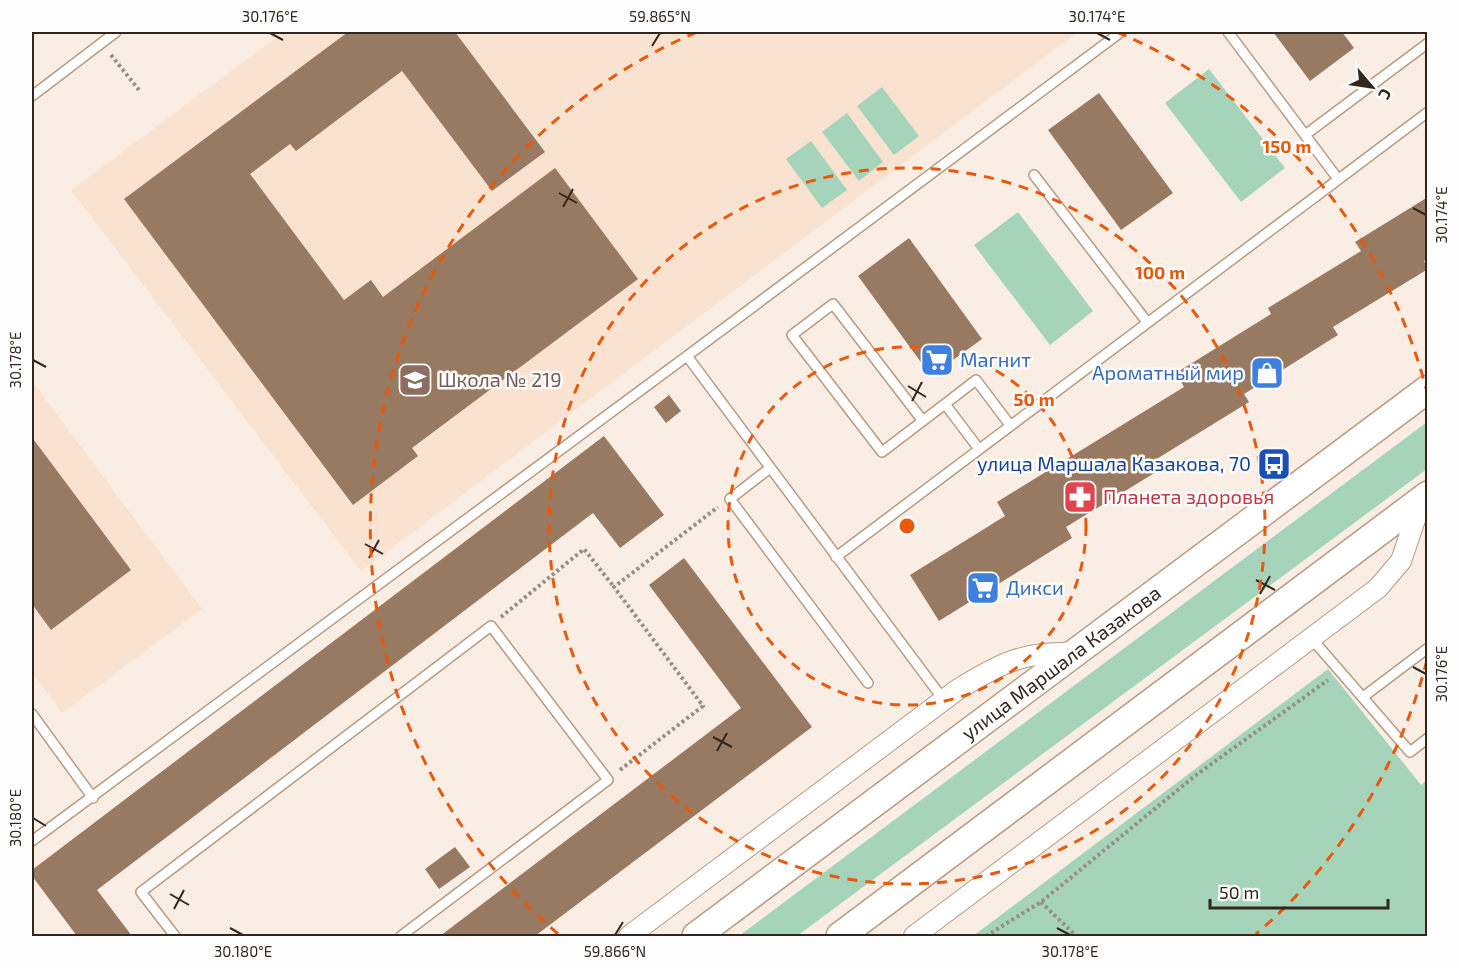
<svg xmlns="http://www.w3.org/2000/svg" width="1459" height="968" font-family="'Exo 2',sans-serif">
<rect width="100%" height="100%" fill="#faede3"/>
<!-- built -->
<path fill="#fae2d0" d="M284 32H1078L361 571 71 190Z
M32 381 202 609 62 713 32 672Z"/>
<!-- green -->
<path fill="#a5d4bb" d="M1209 69 1285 168 1241 202 1165 103Z
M882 87 919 136 894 155 857 106Z
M847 113 883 162 859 181 822 132Z
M811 141 847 190 822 208 786 159Z
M1018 212 1093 311 1050 345 974 245Z
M1427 422V469L797 936H739Z
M1328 669 1421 785 1427 780V936H973Z"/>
<!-- building -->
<path fill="#987a63" d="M348 32H455L545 152 492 191 402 71 296 151 290 144 250 174 344 300 371 280 383 297 555 168 638 279 412 448 418 456 353 505 124 199Z
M1273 32H1342L1354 48 1310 81Z
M1099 93 1173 193 1121 230 1048 130Z
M1428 197V258L1424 261 1428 269 1333 327 1338 335 1244 394 1249 402 1155 460 1161 469 1066 527 1072 538 939 621 910 575 1005 516 997 502 1184 387 1176 373 1271 314 1268 308 1361 251 1355 242Z
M909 238 982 339 931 376 858 276Z
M669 395 681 411 666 423 654 407Z
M604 436 664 515 620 548 593 513 97 890 132 936H77L32 876V870Z
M34 440 131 570 51 630 32 604V442Z
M684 558 812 727 535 936H440L741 708 649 585Z
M455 847 470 867 439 889 425 869Z"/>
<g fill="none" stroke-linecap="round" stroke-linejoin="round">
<!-- lane casing -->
<g stroke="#b99a82" stroke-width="12">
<path id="lane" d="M1228 32 1338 179
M32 96 116 32
M1305 135 1428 43
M1034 175 1147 322
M687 356 1121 32
M945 404 976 380 1010 425
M923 421 833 304 792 335 882 452 945 404 979 449
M770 468 730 499 868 683
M836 557 1428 112
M1312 639 1410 752 1428 738
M1363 697 1428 648
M32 714 93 798
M32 841 687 356 943 699
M175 936 141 892 491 626 608 780 401 936"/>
</g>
<!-- street casing -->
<g stroke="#b99a82" stroke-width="22">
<path id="street" d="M629 936 957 690C1002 662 1024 651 1078 653
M914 936 1378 588 1401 561 1422 499"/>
</g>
<!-- secondary casing -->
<g stroke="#b99a82" stroke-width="30">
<g id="secondary">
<path id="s1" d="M696 936 1428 389"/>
<path d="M840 936 1428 495"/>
</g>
</g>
<!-- path -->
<path stroke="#9a8e84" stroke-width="4" stroke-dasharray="3 3" stroke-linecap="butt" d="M111 55 139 90
M501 617 584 549 614 587
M620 770 703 706 614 587 718 507
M1041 902 1076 936
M986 936 1041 902 1196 775 1328 680"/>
<!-- lane -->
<use href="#lane" stroke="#fff" stroke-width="9"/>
<!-- street -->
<use href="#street" stroke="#fff" stroke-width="20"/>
<!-- secondary -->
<use href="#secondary" stroke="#fff" stroke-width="27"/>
</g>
<!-- ticks -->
<path fill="none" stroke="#33271d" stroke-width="2" d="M270 33 283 40M1097 33 1110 40M652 46 660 33M559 193 577 203M563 207 573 189M1413 208 1426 215M33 360 46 367M908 386 926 397M912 401 922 382M365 544 383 554M369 558 379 540M1256 580 1275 590M1260 594 1270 576M1413 667 1426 674M713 737 732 747M717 751 727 733M33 818 46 826M170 894 189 905M174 909 184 890M230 928 243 935M1057 928 1070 935M615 935 623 922"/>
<!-- distance rings -->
<g fill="none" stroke="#e8590c" stroke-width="3" stroke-dasharray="10 8">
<circle cx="907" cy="526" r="179"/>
<circle cx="907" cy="526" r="358"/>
<path d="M1427 660A537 537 0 0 1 1256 934M558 934A537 537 0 0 1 697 32M1117 32A537 537 0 0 1 1427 392"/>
</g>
<!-- icons -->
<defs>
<g id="supermarket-square" transform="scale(1.725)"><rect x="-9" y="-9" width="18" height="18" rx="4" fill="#3f7fe0" stroke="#fdfdfd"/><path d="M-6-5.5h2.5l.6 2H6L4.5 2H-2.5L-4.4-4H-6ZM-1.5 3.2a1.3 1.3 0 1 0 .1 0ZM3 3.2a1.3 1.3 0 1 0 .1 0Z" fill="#fff"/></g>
<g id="shop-square" transform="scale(1.725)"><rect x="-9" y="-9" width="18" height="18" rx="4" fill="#3f7fe0" stroke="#fdfdfd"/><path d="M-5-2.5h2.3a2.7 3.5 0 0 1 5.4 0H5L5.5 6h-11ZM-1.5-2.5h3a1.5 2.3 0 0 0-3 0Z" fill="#fff"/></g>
<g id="school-square" transform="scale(1.725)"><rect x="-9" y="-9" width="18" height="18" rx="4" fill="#8d6e63" stroke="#fdfdfd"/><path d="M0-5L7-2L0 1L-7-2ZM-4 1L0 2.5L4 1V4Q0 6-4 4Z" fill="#fff"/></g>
<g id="bus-square" transform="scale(1.725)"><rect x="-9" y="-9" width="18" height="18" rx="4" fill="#1a4fb4" stroke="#fdfdfd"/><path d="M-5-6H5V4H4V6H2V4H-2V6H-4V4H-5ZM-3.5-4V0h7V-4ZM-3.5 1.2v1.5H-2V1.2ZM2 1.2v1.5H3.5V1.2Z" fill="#fff"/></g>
<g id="pharmacy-square" transform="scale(1.725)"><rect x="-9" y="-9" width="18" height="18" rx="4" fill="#e0444e" stroke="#fdfdfd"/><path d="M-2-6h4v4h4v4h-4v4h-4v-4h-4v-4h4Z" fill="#fff"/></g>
</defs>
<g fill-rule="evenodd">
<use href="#supermarket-square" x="937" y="360"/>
<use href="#shop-square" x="1267" y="373"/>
<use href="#school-square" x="415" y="380"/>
<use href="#bus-square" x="1274" y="464"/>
<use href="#pharmacy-square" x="1080" y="497"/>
<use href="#supermarket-square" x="983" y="588"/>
</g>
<g text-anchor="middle" stroke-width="5" stroke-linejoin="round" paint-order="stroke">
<!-- shop labels -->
<g font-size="20" fill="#366cbe" stroke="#fdfdfd" text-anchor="start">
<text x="960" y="367">Магнит</text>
<text x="1244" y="380" text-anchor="end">Ароматный мир</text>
<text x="1006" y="595">Дикси</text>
</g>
<!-- education labels -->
<g font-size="20" fill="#785e54" stroke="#fdfdfd" text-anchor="start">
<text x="438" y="387">Школа № 219</text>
</g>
<!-- transit labels -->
<g font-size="20" fill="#164399" stroke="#fdfdfd" text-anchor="end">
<text x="1251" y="471">улица Маршала Казакова, 70</text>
</g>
<!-- health labels -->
<g font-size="20" fill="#be3a42" stroke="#fdfdfd" text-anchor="start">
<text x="1103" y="504">Планета здоровья</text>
</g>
<!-- street labels -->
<g font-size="20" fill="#33271d" stroke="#fdfdfd">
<text dy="7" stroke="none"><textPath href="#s1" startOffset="456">улица Маршала Казакова</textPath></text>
</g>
</g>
<circle cx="907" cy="526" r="9" fill="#e8590c" stroke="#fdfdfd" stroke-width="3"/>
<g font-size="18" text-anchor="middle" font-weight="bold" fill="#e8590c" stroke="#fdfdfd" stroke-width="5" stroke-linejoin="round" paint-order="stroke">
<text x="1287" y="153">150 m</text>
<text x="1160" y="279">100 m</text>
<text x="1034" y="406">50 m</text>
</g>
<!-- border -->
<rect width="1459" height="968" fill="none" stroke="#fdfdfd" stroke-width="66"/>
<!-- north arrow -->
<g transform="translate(1372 87) rotate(119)" stroke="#fdfdfd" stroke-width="4.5" paint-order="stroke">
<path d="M0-4.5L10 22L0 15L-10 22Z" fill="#33271d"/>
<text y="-9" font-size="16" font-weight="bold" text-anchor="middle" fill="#33271d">С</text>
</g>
<!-- scale -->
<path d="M1210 899v9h178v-9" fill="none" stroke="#33271d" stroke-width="3"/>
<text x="1219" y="899" font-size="18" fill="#33271d" stroke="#fdfdfd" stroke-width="4.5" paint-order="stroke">50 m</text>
<rect x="33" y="33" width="1393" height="902" fill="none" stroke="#33271d" stroke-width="2"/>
<g font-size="15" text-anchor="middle" fill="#33271d">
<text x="270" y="22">30.176°E</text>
<text x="660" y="22">59.865°N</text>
<text x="1097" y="22">30.174°E</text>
<text transform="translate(1442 215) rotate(-90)" y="5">30.174°E</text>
<text transform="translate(16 360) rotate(-90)" y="5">30.178°E</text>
<text transform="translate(1442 674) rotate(-90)" y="5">30.176°E</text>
<text transform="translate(16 818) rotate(-90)" y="5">30.180°E</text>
<text x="243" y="957">30.180°E</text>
<text x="615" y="957">59.866°N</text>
<text x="1070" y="957">30.178°E</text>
</g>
</svg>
